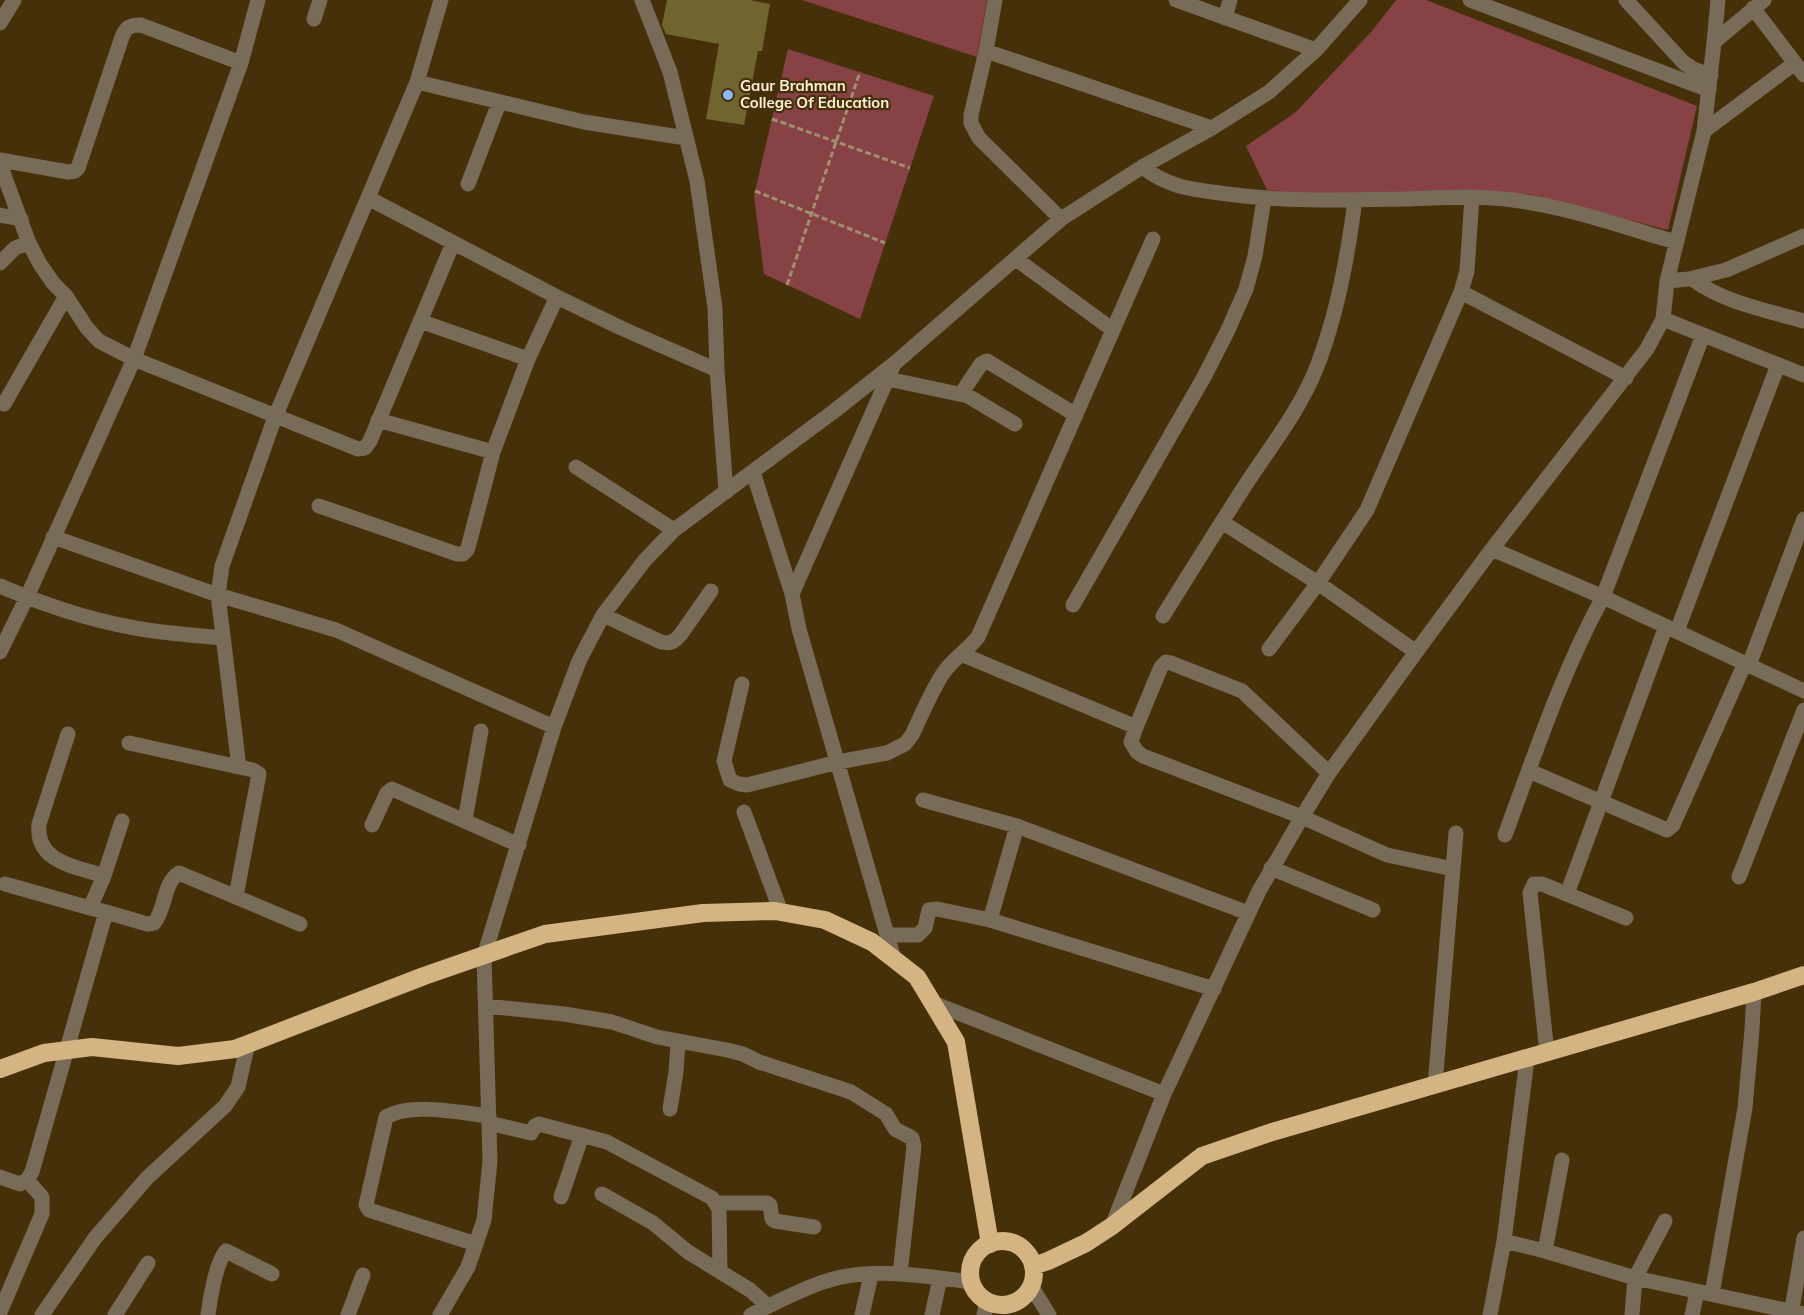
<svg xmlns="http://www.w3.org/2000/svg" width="1804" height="1315" font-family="Mulish,sans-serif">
<rect width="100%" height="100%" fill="#453009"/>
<!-- green -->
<path fill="#874246" d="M802 0H987L977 57Z
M1396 0H1426L1697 106 1668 230 1528 194 1463 192 1300 194 1267 190 1246 146 1296 112 1372 31Z
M788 49 934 96 860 319 764 274 754 196Z"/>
<!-- building -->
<path fill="#71652f" d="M667 0H750L770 4 762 51H758L744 125 706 119 719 44 666 34 662 25Z"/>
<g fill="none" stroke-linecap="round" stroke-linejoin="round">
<!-- path -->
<path stroke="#a28f6f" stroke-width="3" stroke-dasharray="6 3" stroke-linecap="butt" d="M772 119 910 168
M755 191 885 243
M787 285 860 72"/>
<!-- minor -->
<path stroke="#786b57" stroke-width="15" d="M642 0 670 72 697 181 715 308 717 370 726 492
M995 0 986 51 971 115V123L979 138 1061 219
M1176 0 1316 50
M1470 0 1709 90
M1626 0 1683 62 1693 69 1711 75
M1753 8 1804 75
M1225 18 1230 0
M314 19 320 0
M0 23 14 0
M1714 42 1718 0
M986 51 1212 128
M417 82 584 122 686 138
M1704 131 1795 63
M0 160 68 172 75 171 78 168 122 37C126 27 130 25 141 25L241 63
M0 164 29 243 40 264 53 283 66 296 87 328 99 341 134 359 358 449 365 448 370 441 453 243
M1142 167C1172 189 1192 189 1227 194 1286 202 1345 200 1404 199 1440 198 1477 195 1513 200 1569 207 1623 227 1676 242
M468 184 499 103
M368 198 557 297 621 328 717 370
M0 215 21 219
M1016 259 1113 330
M0 263 15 248 29 243
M1692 279C1725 303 1765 310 1804 321
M1667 281 1689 279 1726 270 1804 236
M1461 292 1626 378
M1663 319 1804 375
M420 321 528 359
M888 379 968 396 1015 424
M961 394 981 364 987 361 1076 415
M4 404 66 296
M378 420 493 452
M576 467 674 530
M753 472 792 594 799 629 894 959
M319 506 457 554H463L467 550 469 544 493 452 528 359 557 297
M1222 522 1318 583 1416 652
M53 537 218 595 336 630 554 727
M1492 549 1603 597 1804 691
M0 586C49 607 102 624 154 631 177 634 200 636 223 638
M792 594 894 364
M1073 605 1204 377 1228 330 1246 289 1255 256 1264 199
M603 615 661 642C671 644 674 642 681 634L711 591
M1163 616C1191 571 1219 526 1248 481 1272 445 1300 409 1316 369 1337 316 1348 256 1355 200
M1677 631 1778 365
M1269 649 1318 583 1367 510 1461 292 1467 271 1472 197
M0 652 27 597 134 359 241 63 258 0
M961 654 1136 727 1131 742 1137 752 1143 756 1302 817 1387 855 1453 869
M1749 665 1804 519
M742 684 724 761 730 780 739 784 747 785 838 762 887 753 905 744 912 735C921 716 930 694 942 675 951 660 967 651 978 637L1153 239
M1136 727 1161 667 1166 662 1171 663 1242 691 1329 773
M129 743 253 770 259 774 236 896
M239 767 218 595 222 566 275 417 417 82 441 0
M1529 771 1667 830 1673 825 1745 663
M923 800 1017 826 1248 913
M744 812 781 912
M465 820 481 731
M372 825 387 793 392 789 519 845
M1505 835C1535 754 1562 672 1603 597L1703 335
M1271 868 1373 910
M104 876 122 821
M1739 877 1804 710
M5 884 90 908
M1567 894 1666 626
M106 912 147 924 154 923C166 909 163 883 179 873L300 924
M990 920 1017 826
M888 935H918L925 928 929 910 937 909 990 920 1214 989
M933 1003 1164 1094
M486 1006 564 1014 612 1022 657 1037 727 1050 743 1054 759 1062 851 1092 886 1114 895 1129 912 1138 914 1146 900 1274
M1547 1053 1530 893 1534 884H1542L1626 918
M1435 1085 1456 833
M670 1109 676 1072 678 1042
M489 1123 531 1133 535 1126 539 1124 607 1142 712 1198 719 1209 720 1271
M0 1177 20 1184 27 1180 32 1172 106 912 90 908 104 876C76 866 35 863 39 824L68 734
M602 1194 653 1223 688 1252 750 1290 768 1306
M561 1197 582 1135
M716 1203H767L770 1205 772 1219 775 1221 814 1227
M1112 1226 1164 1094 1259 891 1302 817 1329 773 1416 652 1492 549 1647 349 1663 319 1667 281 1704 131 1714 42 1764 0
M1504 1241 1545 1251 1635 1278 1804 1314
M476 1244 369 1210 366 1205 386 1117C411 1102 461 1113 489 1116
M1545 1251 1562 1160
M1031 1286 1049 1315
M1712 1294 1745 1108 1752 1030 1754 992
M0 1312 42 1214V1197L27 1180
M42 1315 95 1238 147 1178 225 1106 238 1087 248 1043
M115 1315 148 1263
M208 1315C210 1299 216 1262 226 1251L272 1274
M348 1315 363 1275
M440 1315 468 1267 484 1220 490 1161 484 956 554 727 579 661 603 615 645 560 674 530 833 412 895 363 1061 219 1142 167 1212 128 1269 92 1316 50 1360 0
M751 1315C774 1303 798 1291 823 1282 870 1266 924 1276 971 1282
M862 1315 871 1275
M932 1315 940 1278
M984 1315 987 1301
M1490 1315 1504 1241 1527 1059
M1632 1315 1635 1278 1665 1221
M1692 1315 1697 1292
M1791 1315 1804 1238"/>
<!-- highway -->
<path stroke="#d5b483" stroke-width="18" d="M0 1069 44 1053 92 1047 178 1056 235 1049 424 976 545 934 703 913 775 911 825 920 872 942 917 977 956 1042 990 1244
M970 1273a32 32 0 1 1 64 0a32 32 0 1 1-64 0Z
M1033 1266 1048 1261 1086 1243 1112 1226 1202 1156 1272 1132 1754 992 1804 975"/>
</g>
<!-- markers -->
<circle fill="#8cb9fc" stroke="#453009" stroke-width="2" cx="728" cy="95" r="6"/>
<g text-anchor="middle" stroke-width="4.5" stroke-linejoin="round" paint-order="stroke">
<!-- poi labels -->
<g font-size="15" font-weight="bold" fill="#ffeed5" stroke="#453009" text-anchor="start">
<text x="740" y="91">Gaur Brahman<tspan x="740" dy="17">College Of Education</tspan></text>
</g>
</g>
</svg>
